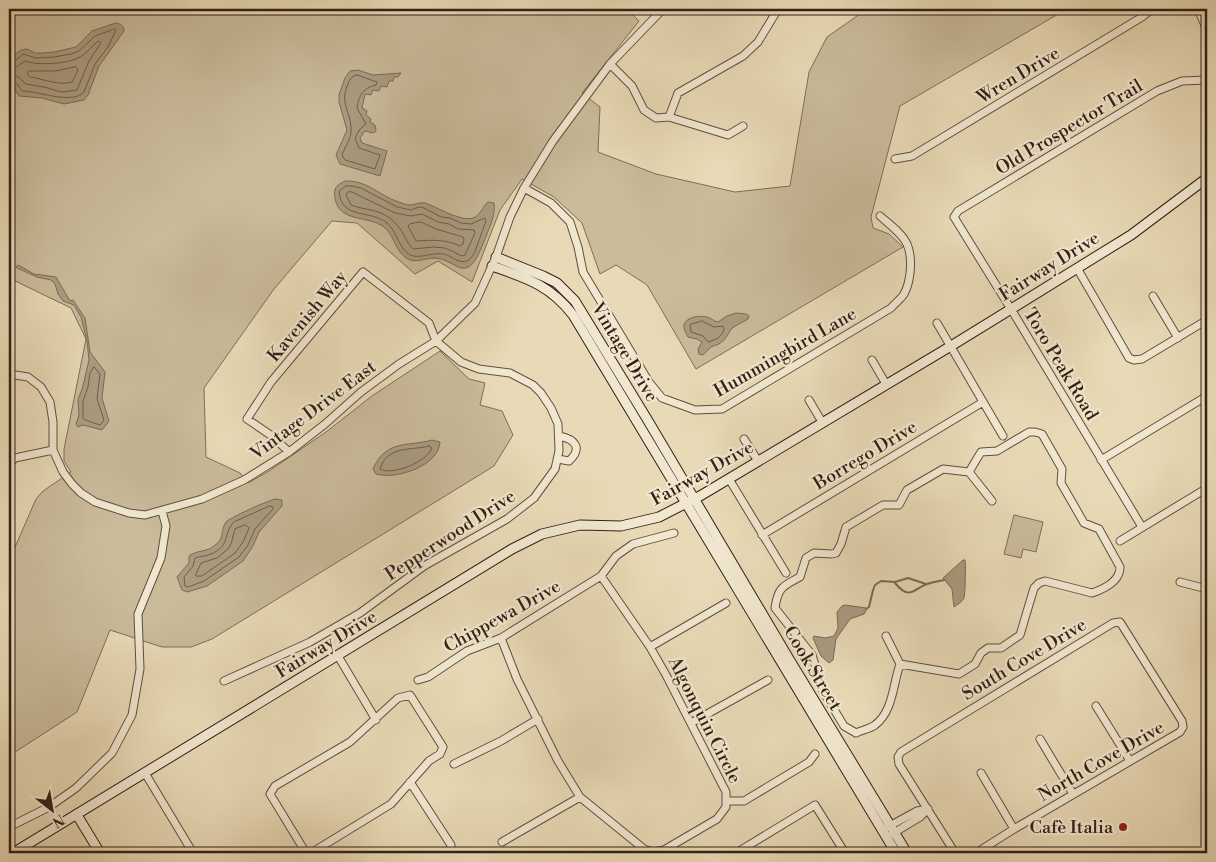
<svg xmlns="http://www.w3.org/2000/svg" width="1216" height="862" font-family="'Libre Bodoni',serif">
<rect width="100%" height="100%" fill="#e9dab7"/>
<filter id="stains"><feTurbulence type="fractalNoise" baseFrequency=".004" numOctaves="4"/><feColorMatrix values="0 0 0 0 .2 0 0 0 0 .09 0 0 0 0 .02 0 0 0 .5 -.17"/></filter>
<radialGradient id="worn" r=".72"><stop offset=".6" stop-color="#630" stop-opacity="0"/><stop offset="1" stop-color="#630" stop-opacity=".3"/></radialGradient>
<!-- green -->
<path fill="#cabb9b" stroke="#7e6e58" d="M9 9H627L639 21 582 93 600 107 598 152 656 174 735 192 790 186 809 72 827 37 867 9H1067L900 106 871 217 873 228 889 234 903 247 696 369 647 285 616 265 600 274 582 223 554 197 522 179 500 210 472 282 438 261 415 274 357 223 332 221 274 289 204 388 206 457 240 473 248 483 269 471 326 432 372 396 440 351 469 379 485 383 480 405 502 411 513 435 494 466 212 639 191 647H162L110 630 77 712 9 756V561L36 499 43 491 71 472 64 461V449L86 339 71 308 9 278Z
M1014 515 1043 522 1036 552 1023 549 1021 558 1004 554Z"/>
<!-- water -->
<path fill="#aa9b80" stroke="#7a6a55" d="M116 23C121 24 124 26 124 31L99 66 88 95 84 100 64 104 42 98 19 96 14 88 9 86V59L21 50 27 49 35 53H42L54 52 76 47 92 31Z
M358 70 373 75 401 73 398 77H394L393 81H389L387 87 381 86 379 91 373 90 371 95 365 94 362 108 367 111 366 115 371 119 370 122 375 125 376 131 373 133 365 131 360 138 362 143 387 151 380 176 340 164 336 155 347 130 339 102V95L345 78 350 71Z
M345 181C368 180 379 196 399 202 401 203 407 205 410 205 415 205 419 202 425 203 437 207 461 222 473 218 481 215 482 207 488 202L494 203C496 215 489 228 485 239 480 250 473 276 456 266 449 262 444 259 435 258 425 258 415 264 406 258 395 250 394 235 384 227 368 215 339 223 335 198 333 188 337 185 345 181Z
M18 265 34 274 56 277 70 301 73 300 85 318 90 352 105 372 102 398 109 421 102 430 83 425 78 427 76 424 79 415 78 400 83 386 89 360 87 341 81 317 74 305 63 301 58 294 55 284 51 280 37 277 17 268 16 267Z
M736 313 746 314 749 316 748 319 732 328 725 339 719 344 711 347 703 355 699 354 698 349 702 342 697 339 688 337C686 333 683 328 684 325 686 317 700 315 707 317 711 318 713 321 718 322L727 316Z
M432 440 440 442C439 466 396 480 376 474L373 469C386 439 408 447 432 440Z
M275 499 282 500V506L259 532 253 546 243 561 207 586 187 592 182 590 177 577 189 563V556C197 550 207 552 214 546 225 539 220 531 226 522 229 518 267 501 275 499Z
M963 560H965C966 563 965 596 964 598 962 602 958 604 954 607L952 589 943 578Z
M845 605 866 608V611L864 614 850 619 836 639 833 660 829 663 821 656 813 638 814 636 825 638 834 636 838 628 837 612 842 606Z"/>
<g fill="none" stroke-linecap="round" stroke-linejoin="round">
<!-- shore -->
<path stroke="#6e5e4a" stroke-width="1" d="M9 63 14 62 23 54 36 58 54 57 71 54 79 51 95 36 114 29 116 30 108 47 95 64 84 92C72 105 39 91 22 91L17 84 9 81
M76 67 78 70 72 82C59 86 44 79 30 77L27 74 29 71H55Z
M9 69 15 68 25 61C38 66 72 64 83 55 89 51 92 46 98 41L101 43 89 61 77 90 61 92 44 87 26 84 17 76 9 75
M357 75 377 82 376 85C363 88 359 95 357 108L366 124 360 129 355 138 359 148 380 155 375 169 345 160 342 155C345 147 352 137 351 129 351 112 340 105 347 86 349 81 351 76 357 75Z
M346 186H352L361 188 397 207 411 210 419 207 424 208 441 217 450 218 461 223 471 224 485 218 486 221 474 254 469 260C459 265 454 257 444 254 434 252 422 258 413 256 400 253 397 231 387 223 369 209 342 220 339 192Z
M352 192 395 213 411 216 422 214 438 222 449 224 458 229 474 230 475 233 465 255 462 256 445 248 433 247 413 249C406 242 404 233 398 226 383 208 370 212 351 205L346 195 348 192Z
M421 222 436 229 463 237 464 240 463 244 460 246C445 239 432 240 416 241L408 226 410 224Z
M702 321 714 327 723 326 724 329C721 338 717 339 708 342L703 336 691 332 690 325Z
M94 367 100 374 97 399 104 420 100 425 85 420 83 418V401L88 387 90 373Z
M429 446 432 448C427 462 392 476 380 469 388 445 410 451 429 446Z
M270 506 273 507V509L255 529 248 545 239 557 204 581 188 587 185 586 184 577 193 566 195 558C201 556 209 556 215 552 230 544 224 531 234 522Z
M246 525 249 528 243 542 235 553 202 576H196V574L201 563 217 558 228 549 231 544 235 529Z"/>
<!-- stream -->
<path stroke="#7a6a55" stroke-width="2" d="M895 583C910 601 913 589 927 584 933 582 939 581 944 580
M866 609 869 607 873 590 875 585 881 581 895 582 908 578 926 584"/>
<!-- street casing -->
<g stroke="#5f4f3d" stroke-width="9">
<path id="street" d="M1198 9 1207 30
M610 64 632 86 644 110 656 118 669 117 728 135 743 126
M669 117 678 93 743 56 758 42 778 9
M895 159 912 156 1142 17 1152 9
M524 188 551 203 570 222 578 247 583 272 649 382 662 398 695 410 722 409 891 308C895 303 901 299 904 294 911 281 913 258 907 244 902 233 889 224 880 216
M1077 268 1129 358 1134 360 1142 359 1207 320
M1153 296 1178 338
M937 323 1003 436
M872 360 886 384
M9 374 28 377 41 387 50 402 53 422V450L63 472 72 484 81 493 95 502 129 513 145 515 202 499 244 480 289 452 325 424 361 392 399 364 436 341 475 303 496 257 510 217 524 188 553 141 610 64 663 9
M809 400 822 422
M1029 432H1035L1042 434 1062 469 1061 483 1084 523 1099 529 1120 567C1120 581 1104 589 1092 593L1045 581 1039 583 1034 588 1020 635 1001 648H988L981 653 975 664 959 674 900 664C893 684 893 712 875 725 870 729 862 730 856 733L844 726 823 691 812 655 775 608C778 587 783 586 800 577L806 558 814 553 832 554 836 553 841 544 846 527 883 505H899L907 490 943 469 969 472 981 452 997 451Z
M744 439 758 461
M558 459 569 461C583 448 575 439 559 436
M1101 460 1207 396
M9 464 15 458 53 450
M969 472 992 501
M729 479 786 573
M1142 527 1014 314 954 217 958 211 1157 91 1182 81 1207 80
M762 535 983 402
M1120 541 1207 488
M1180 582 1207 589
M886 636 900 664
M501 638 517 679 558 761 580 797 644 849 653 852 664 850 717 819 726 807V792L666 675 650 647 601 576
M650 647 726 603
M338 656 376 720
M418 680 428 677 467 651 501 638 601 576 616 556 633 544 674 533
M224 681 310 642 360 613 424 566 507 519 534 498 555 469 559 451 558 424 551 408 541 393 533 385 510 373 479 369 461 362 436 341 429 323 363 272 271 382 247 419 272 436 289 452
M1096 706 1130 761
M691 723 768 680
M1040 739 1073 794
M454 764 501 741 538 719
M145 773 193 853
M981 773 1014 829
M410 782 451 845 450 853
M728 801H744L809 762 815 754
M9 827 49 807 76 788 112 753 132 715 140 669 138 614 161 558 166 526 162 511
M886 828 917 811 928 809
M892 834 920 817 928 809
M502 842 580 797
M306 853 270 794 275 786 350 742 398 698 410 695 443 747 440 754 429 761 391 804 311 853
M736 853 815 805 845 853
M955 853 899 764 898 757 901 752 1113 623 1120 622 1182 721 1183 727 1180 732 1014 829 976 853"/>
</g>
<!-- secondary casing -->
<g stroke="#312114" stroke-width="11">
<path id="secondary" d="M496 257 543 276 557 283 575 301 647 419 789 659 907 853
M492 266C526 278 550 285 573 315L896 853
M77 815 100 853
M13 853 512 549 542 534 580 525 621 526 659 517 700 496 951 346 1131 235 1207 178"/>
</g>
<!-- street -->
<use href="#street" stroke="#f1e7d0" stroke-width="7"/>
<!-- secondary -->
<use href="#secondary" stroke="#f1e7d0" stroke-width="9"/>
</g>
<!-- markers -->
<circle fill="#8f2418" stroke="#f1e7d0" stroke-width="2" cx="1123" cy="827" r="5"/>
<g text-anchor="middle" stroke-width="4.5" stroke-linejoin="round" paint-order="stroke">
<!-- street labels -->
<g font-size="18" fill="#312114" stroke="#f1e7d0">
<text transform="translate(1018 75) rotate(-31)" y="6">Wren Drive</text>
<text transform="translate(1069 127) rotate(-31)" y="6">Old Prospector Trail</text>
<text transform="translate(1049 266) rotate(-32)" y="6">Fairway Drive</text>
<text transform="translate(307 316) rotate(-50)" y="6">Kavenish Way</text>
<text transform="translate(625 352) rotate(59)" y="6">Vintage Drive</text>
<text transform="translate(785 352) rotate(-30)" y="6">Hummingbird Lane</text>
<text transform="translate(1061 364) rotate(59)" y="6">Toro Peak Road</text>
<text transform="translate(313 410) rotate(-37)" y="6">Vintage Drive East</text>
<text transform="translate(865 455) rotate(-31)" y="6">Borrego Drive</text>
<text transform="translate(702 473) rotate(-29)" y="6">Fairway Drive</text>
<text transform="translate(450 535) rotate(-33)" y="6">Pepperwood Drive</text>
<text transform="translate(502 616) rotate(-29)" y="6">Chippewa Drive</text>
<text transform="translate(326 644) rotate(-31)" y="6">Fairway Drive</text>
<text transform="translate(1024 659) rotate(-31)" y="6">South Cove Drive</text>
<text transform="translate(813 668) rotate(59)" y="6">Cook Street</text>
<text transform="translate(705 720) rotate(63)" y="6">Algonquin Circle</text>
<text transform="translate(1101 761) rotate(-30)" y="6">North Cove Drive</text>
</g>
<!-- poi labels -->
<g font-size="18" fill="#312114" stroke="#f1e7d0" text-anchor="end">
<text x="1113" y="833">Cafè Italia</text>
</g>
</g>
<!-- margin -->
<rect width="1216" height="862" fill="none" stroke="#e9dab7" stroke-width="30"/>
<rect x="10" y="10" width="1196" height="842" fill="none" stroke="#312114" stroke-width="2.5"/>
<rect x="15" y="15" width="1186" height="832" fill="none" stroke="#312114"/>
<!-- north arrow -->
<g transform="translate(52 810) rotate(149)" stroke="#f1e7d0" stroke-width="4" paint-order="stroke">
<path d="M0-4L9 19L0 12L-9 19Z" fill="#312114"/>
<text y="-8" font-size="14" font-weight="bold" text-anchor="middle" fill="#312114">N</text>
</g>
<rect width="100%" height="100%" filter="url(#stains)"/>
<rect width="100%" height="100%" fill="url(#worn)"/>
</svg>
